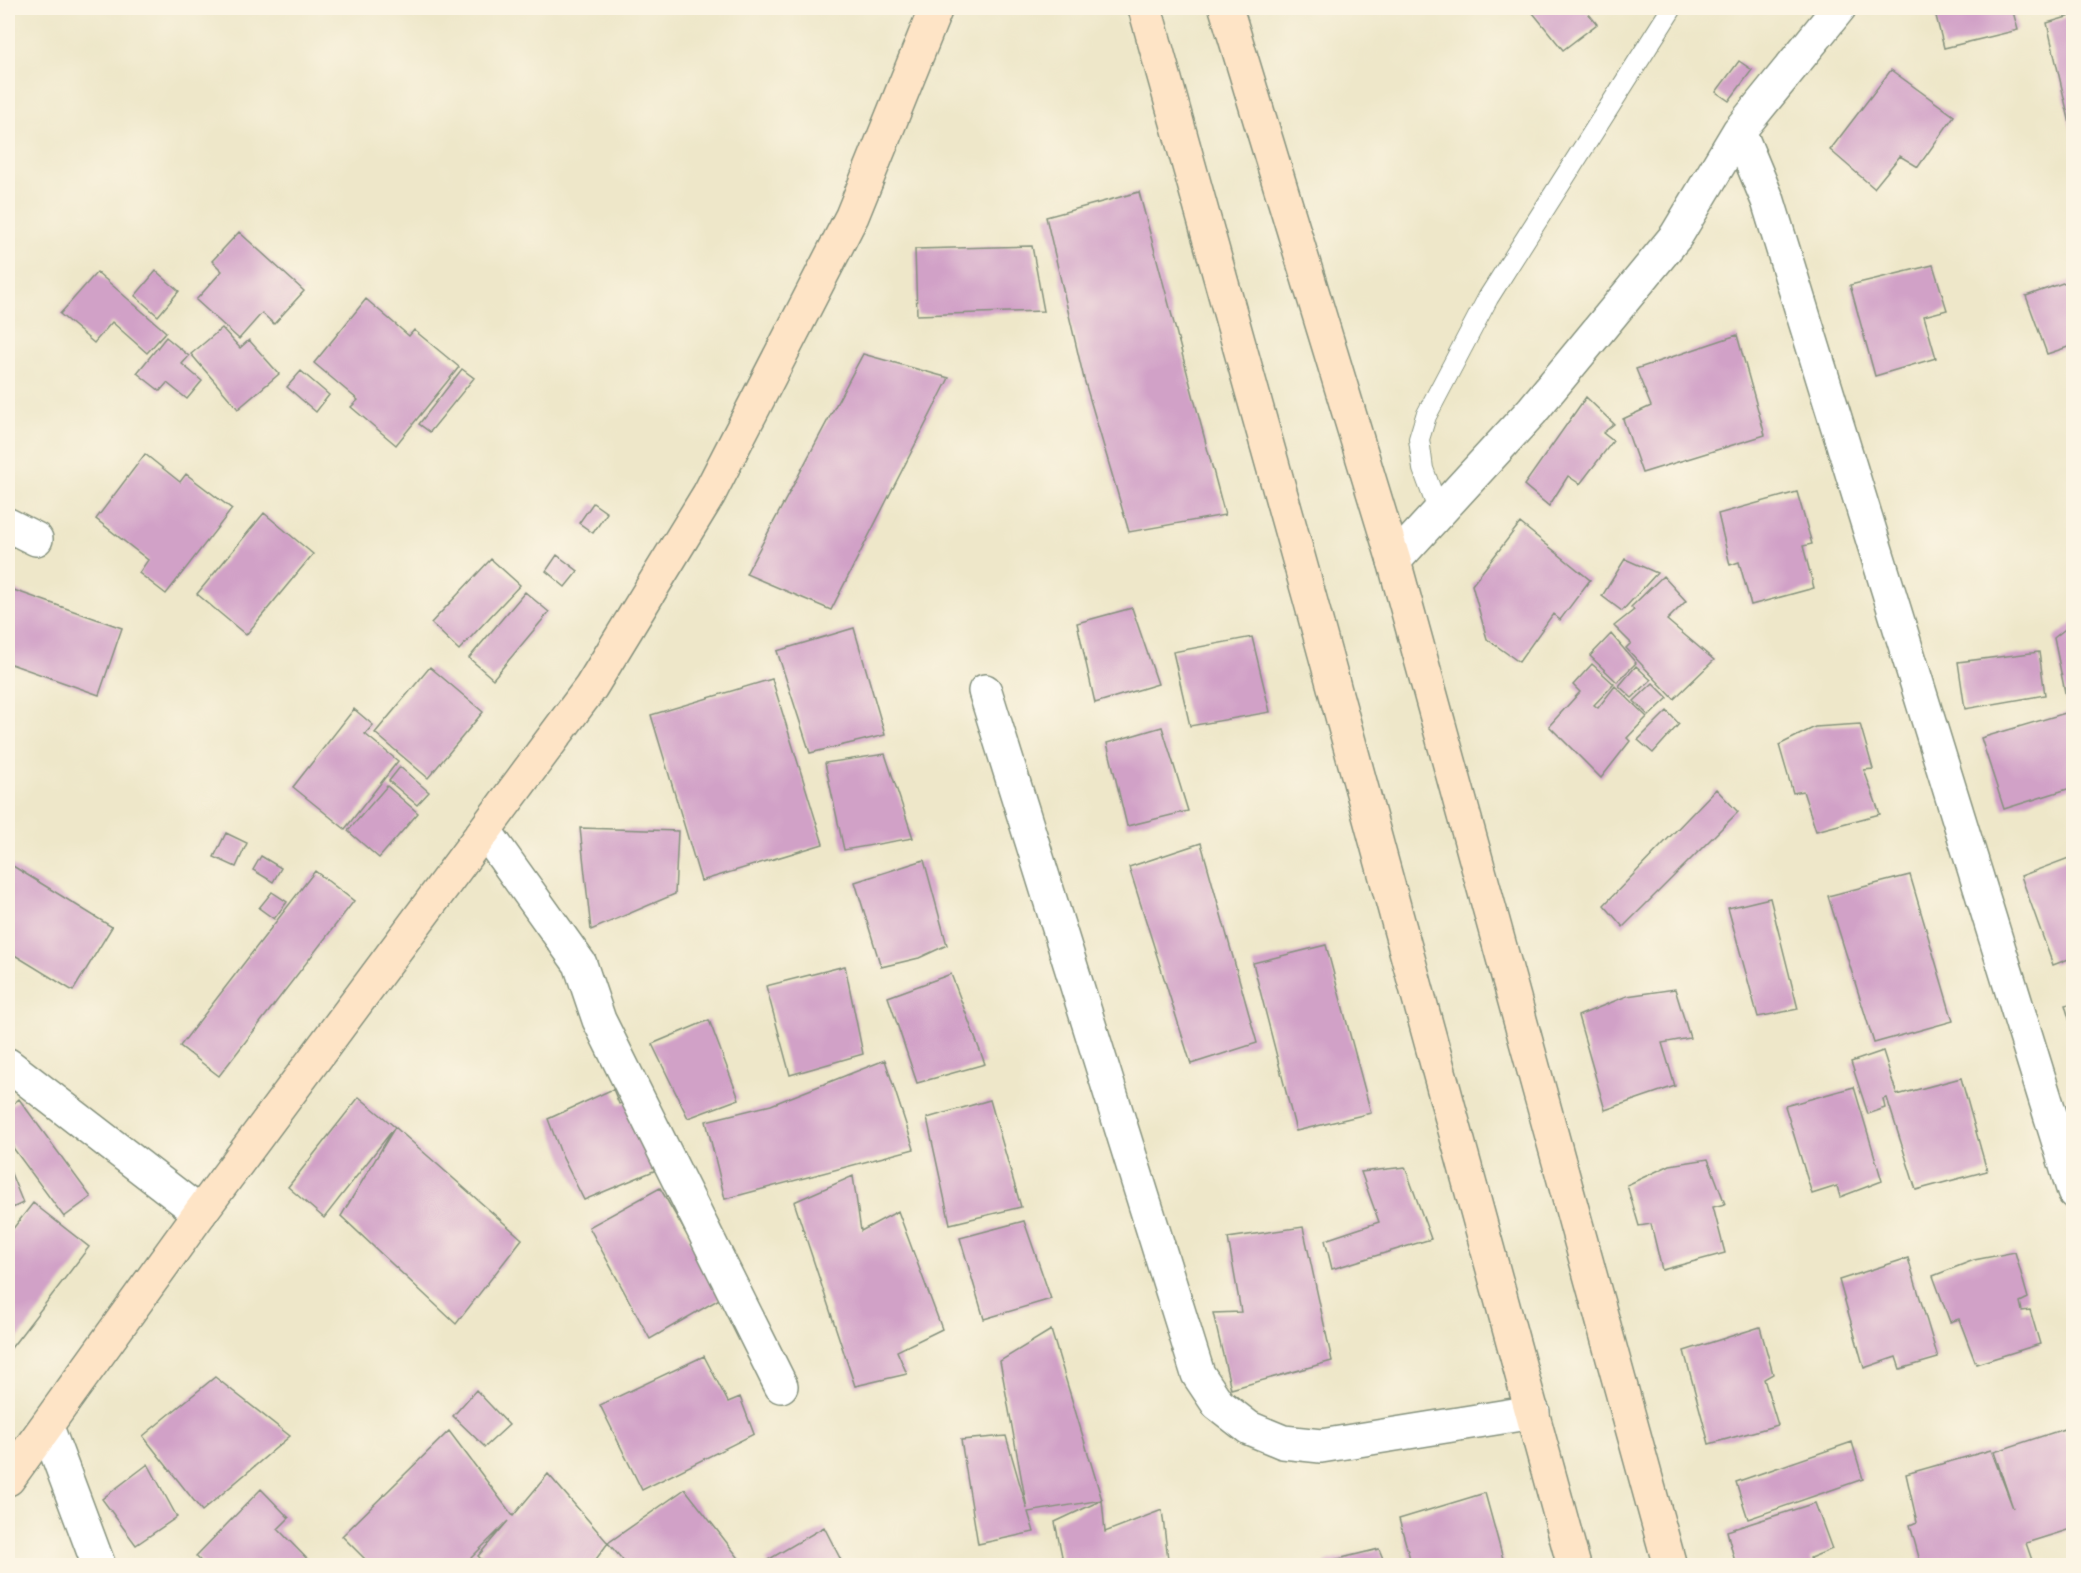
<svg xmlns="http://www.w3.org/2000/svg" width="2081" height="1573" font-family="Caveat,sans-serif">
<rect width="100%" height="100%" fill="#fcf5e5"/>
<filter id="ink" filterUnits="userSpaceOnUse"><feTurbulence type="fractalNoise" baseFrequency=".0167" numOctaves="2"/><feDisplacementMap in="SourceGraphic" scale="12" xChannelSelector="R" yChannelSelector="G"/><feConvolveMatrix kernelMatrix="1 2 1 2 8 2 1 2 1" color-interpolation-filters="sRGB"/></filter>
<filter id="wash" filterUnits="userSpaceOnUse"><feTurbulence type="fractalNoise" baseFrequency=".008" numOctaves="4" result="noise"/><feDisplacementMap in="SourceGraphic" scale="24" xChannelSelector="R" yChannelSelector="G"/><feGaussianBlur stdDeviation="1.35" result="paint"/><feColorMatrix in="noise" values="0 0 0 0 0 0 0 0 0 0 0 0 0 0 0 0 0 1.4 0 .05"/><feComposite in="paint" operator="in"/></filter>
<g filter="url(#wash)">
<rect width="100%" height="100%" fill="#eee7c9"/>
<g id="blocks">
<!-- building -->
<path fill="#d1a1c7" d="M1529 8H1584L1597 24 1563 50Z
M1934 8H2012L2018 30 1944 48Z
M2074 15V136L2073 137 2047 23Z
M1739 61 1752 70 1729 101 1716 92Z
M1891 70 1954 116 1918 167 1900 156 1874 188 1830 150Z
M1139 192 1225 515 1129 532 1084 379 1046 217Z
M239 232 304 291 274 324 262 313 239 339 196 300 222 271 212 261Z
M1032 246 1044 311 917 315 915 249Z
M1933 265 1947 310 1924 316 1936 358 1875 376 1850 285Z
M156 271 179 291 158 316 135 296Z
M97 272 166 332 147 353 112 322 94 343 60 314Z
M2074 279V345L2047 354 2026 296Z
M366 299 409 336 414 330 459 367 396 445 351 407 358 400 314 363Z
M222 328 240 348 249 340 279 374 238 409 191 354Z
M1737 335 1765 435 1642 473 1623 419 1651 406 1636 369Z
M166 337 189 356 182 364 202 381 187 399 167 383 160 391 137 373Z
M863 354 949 378 831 610 746 574Z
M462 369 474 378 430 432 419 424Z
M301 371 329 395 316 412 287 387Z
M1586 397 1614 424 1603 433 1613 441 1580 484 1568 476 1549 506 1524 485Z
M145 454 180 482 186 474 232 509 166 594 139 573 148 560 96 519Z
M1797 492 1812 544 1803 546 1814 588 1751 605 1739 562 1730 565 1718 514Z
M593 503 607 513 593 533 579 523Z
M264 513 313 554 246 635 197 594Z
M1520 523 1590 580 1560 620 1553 614 1519 662 1487 639 1472 585Z
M557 555 578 571 565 587 546 571Z
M491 559 520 585 459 650 431 623Z
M1625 559 1657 573 1622 611 1602 596Z
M1663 576 1686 601 1667 620 1714 660 1674 699 1626 648 1631 643 1614 626 1634 610 1631 607Z
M8 588 122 628 99 695 8 663Z
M525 592 549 612 493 679 469 658Z
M1132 608 1158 684 1095 703 1077 623Z
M2074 622V787L2004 809 1981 738 2069 712 2054 638Z
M854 628 885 735 810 753 777 651Z
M1611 634 1636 663 1617 682 1590 656Z
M1252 637 1270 712 1190 726 1173 652Z
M2039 652 2045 695 1965 709 1958 662Z
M1592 664 1614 684 1594 705 1598 708 1615 686 1647 717 1627 738 1630 741 1601 778 1549 726 1580 692 1573 685Z
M1636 666 1651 680 1632 698 1619 686Z
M430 667 483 712 428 778 375 733Z
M772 679 823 844 701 881 651 715Z
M1653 683 1668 698 1649 716 1634 701Z
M354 709 373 725 365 734 398 761 345 829 293 787Z
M1667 711 1679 724 1653 753 1638 740Z
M1860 724 1873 769 1864 770 1880 814 1816 831 1803 791 1793 793 1779 745 1815 727Z
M1162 727 1188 811 1127 826 1107 743Z
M885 754 913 838 844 850 825 763Z
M400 767 429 792 417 805 389 781Z
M387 786 418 813 379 858 348 831Z
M1716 789 1738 812 1623 927 1604 905Z
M580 828 678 831 675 894 591 930Z
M226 833 247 843 236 867 214 857Z
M1201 843 1257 1043 1191 1064 1129 867Z
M261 856 281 868 273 882 253 870Z
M2074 856V957L2053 965 2021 876Z
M924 860 947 945 919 958 881 967 855 882Z
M8 863 112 927 73 991 8 951Z
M315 871 354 901 219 1076 180 1046Z
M1910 875 1953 1021 1874 1043 1828 896Z
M272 892 287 902 274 919 259 908Z
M1770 898 1798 1009 1758 1017 1728 908Z
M1326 945 1371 1113 1296 1131 1253 963Z
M845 966 863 1054 790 1075 766 986Z
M951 974 985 1064 917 1083 888 997Z
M1675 989 1690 1038 1662 1043 1675 1086 1605 1110 1578 1016 1627 996Z
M2074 1003V1032H2073L2065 1005Z
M709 1020 739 1099 688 1118 652 1044Z
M1883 1051 1897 1095 1961 1078 1987 1171 1916 1190 1887 1098 1883 1099 1885 1108 1868 1114 1851 1062Z
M885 1060 914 1149 725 1199 706 1121 771 1105Z
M1854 1087 1882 1181 1840 1197 1837 1186 1812 1194 1785 1106Z
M613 1089 619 1104 633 1101 656 1170 584 1200 562 1156 548 1119Z
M359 1097 395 1127 324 1218 288 1187Z
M19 1099 91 1197 64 1217 8 1141V1108Z
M990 1100 1021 1207 950 1224 927 1118Z
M395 1127 522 1239 456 1324 341 1216Z
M1708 1159 1725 1204 1713 1207 1725 1253 1662 1270 1651 1224 1639 1226 1627 1185 1670 1165Z
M8 1166 23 1203 8 1210Z
M1405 1167 1431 1239 1332 1269 1325 1240 1379 1222 1361 1172Z
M853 1176 861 1231 898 1211 942 1329 897 1351 907 1374 855 1386 794 1202Z
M660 1188 723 1297 650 1339 589 1227Z
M33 1203 89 1247 8 1352V1235Z
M1024 1221 1051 1299 984 1319 960 1238Z
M1303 1227 1332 1361 1231 1389 1213 1313 1241 1312 1228 1238Z
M2015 1252 2028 1298 2020 1302 2022 1311 2030 1310 2040 1344 1976 1364 1959 1319 1950 1322 1933 1276 1974 1260Z
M1908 1258 1938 1358 1900 1369 1896 1357 1864 1368 1839 1280Z
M1760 1327 1773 1374 1764 1379 1778 1425 1709 1444 1684 1351Z
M1051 1330 1102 1500 1028 1512 1034 1532 978 1544 961 1440 1006 1436 1027 1509 1000 1361Z
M704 1356 728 1402 740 1397 754 1434 642 1490 600 1405Z
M215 1377 290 1436 202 1511 143 1436Z
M476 1390 509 1425 485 1447 453 1416Z
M2064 1429 2074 1465V1528L2026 1543 2034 1566H1908L1920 1561 1910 1525 1917 1522 1906 1474 1991 1450 2013 1508 1994 1452Z
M449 1431 513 1516 548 1474 608 1543 591 1566H488L478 1556 508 1521 463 1566H372L342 1536Z
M1852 1442 1863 1479 1748 1519 1736 1482Z
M148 1464 177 1517 136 1545 102 1499Z
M261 1489 289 1518 278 1529 314 1566H205L196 1556Z
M685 1489 745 1566H628L608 1543Z
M1485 1493 1505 1566H1412L1399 1519Z
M1102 1500 1105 1532 1162 1510 1168 1559 1113 1566H1064L1055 1522Z
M1815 1503 1832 1549 1810 1558 1812 1566H1736L1727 1531Z
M824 1527 844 1566H769L766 1561Z
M1379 1549 1386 1566H1326L1325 1562Z"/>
</g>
</g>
<g filter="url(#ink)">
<use href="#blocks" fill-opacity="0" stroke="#86927e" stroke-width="1.5"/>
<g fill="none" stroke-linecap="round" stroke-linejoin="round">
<!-- lane casing -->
<g stroke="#86927e" stroke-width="22">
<path id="lane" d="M1439 512 1423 469 1419 439 1426 416 1488 298 1672 8"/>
</g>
<!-- street casing -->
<g stroke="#86927e" stroke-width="36">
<path id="street" d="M1739 131 1768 201 2074 1192
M8 525 36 539
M1394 561 1532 411 1676 236 1739 131 1839 8
M985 691 1198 1374 1218 1404 1249 1428 1283 1442 1321 1446 1533 1412
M485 831 580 964 599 1020 781 1386
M8 1065 200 1213
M47 1427 99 1566"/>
</g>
<!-- secondary casing -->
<g stroke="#86927e" stroke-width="36">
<path id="secondary" d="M1145 8 1310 599 1574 1566
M1226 8 1394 561 1670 1566
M8 1479 200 1213 591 687 709 494 852 216 936 8"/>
</g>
<!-- lane -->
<use href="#lane" stroke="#fff" stroke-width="20"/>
<!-- street -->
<use href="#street" stroke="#fff" stroke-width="33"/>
<!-- secondary -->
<use href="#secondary" stroke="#fee4c6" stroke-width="33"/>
</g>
</g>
<!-- margin -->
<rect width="2081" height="1573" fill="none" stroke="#fcf5e5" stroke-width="30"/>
</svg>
